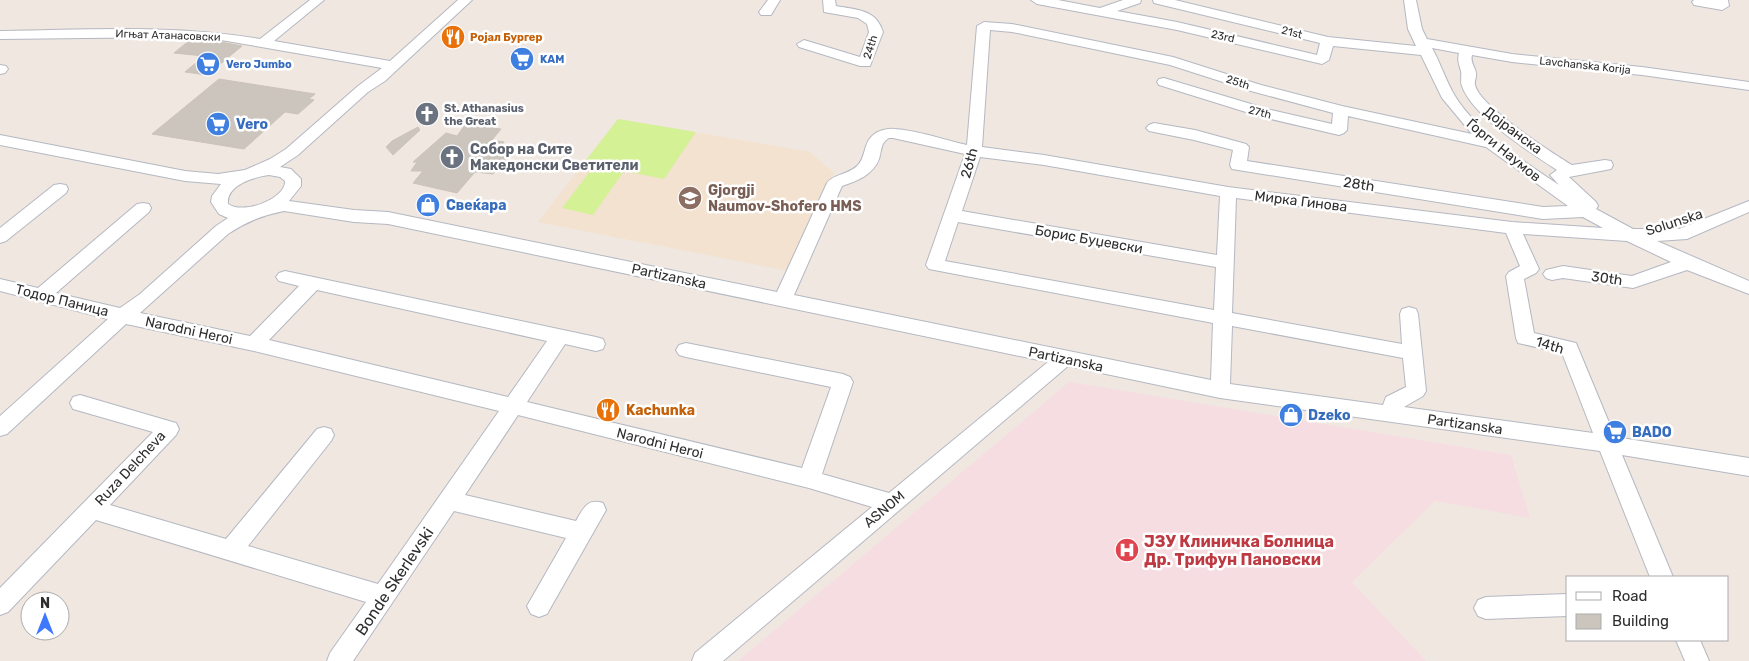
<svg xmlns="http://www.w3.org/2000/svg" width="1749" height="661" font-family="Rubik,sans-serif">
<rect width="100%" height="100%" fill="#f0e7e0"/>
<!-- education -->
<path fill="#f2e2cf" d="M618 119 810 152 834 173 789 271 538 222Z"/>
<!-- medical -->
<path fill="#f6dde1" d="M1069 382 1511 455 1530 518 1435 501 1352 582 1426 661H738Z"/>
<!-- pitch -->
<path fill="#d4f195" d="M618 119 696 132 664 179 624 171 593 215 562 208 594 166 583 164Z"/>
<!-- building -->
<path fill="#cbc5be" stroke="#ccc3b9" d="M190 40 221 42 242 46 207 75 185 72 204 56 174 53Z
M219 79 315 94 309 99 314 100 298 114 285 112 244 149 152 134Z
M465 125 501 129 492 140 504 142 497 151 509 152 504 159 514 166 498 169 493 174 475 172 457 193 413 183 423 171H411L417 162H413L446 133 457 136Z
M418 127 420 130 393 155 386 147 392 141Z"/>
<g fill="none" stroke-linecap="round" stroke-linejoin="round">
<!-- minor casing -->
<g stroke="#b4b8c2" stroke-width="2">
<path id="minor" d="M310 0H324L274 41 390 61 458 0H472L385 81 368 92 298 155 280 167 291 169 301 179V186L289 201 354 210 388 212 777 292 827 183C832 175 849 174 857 166 866 158 863 144 872 136 877 131 887 128 894 129 917 130 944 140 967 145L977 26 984 22 1012 24 1173 57 1261 85 1342 106 1472 134 1442 98 1421 55 1333 46 1329 60 1322 64 1177 30 1037 4 1031 0H1058L1100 8 1123 0H1141L1140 3 1117 11 1177 22 1317 55 1320 43 1154 3 1153 0H1175L1328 37 1416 46 1408 29 1404 0H1416L1422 29 1427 39 1512 54 1642 67 1749 82V90L1642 75 1512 62 1472 55C1470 62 1475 67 1476 73 1477 77 1474 81 1475 85 1480 107 1551 152 1572 165L1605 160 1611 161 1613 165 1611 169 1569 177 1596 202 1598 206 1596 209 1633 229H1679L1749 201V212L1687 239 1657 241 1749 281V294L1687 270 1633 288 1563 278 1552 280 1546 278 1543 274 1546 270 1563 266 1632 276 1671 262 1627 241 1523 234 1539 269 1536 273 1524 279 1534 333 1576 343 1615 437 1749 458V476L1622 455 1673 577H1650L1600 451 1220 398 1068 366 723 661H692L695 653 872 507 809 488 518 415 465 495 576 521C583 509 587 498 603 503L606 510 547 614 539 617 531 614 527 606 566 538 454 511 353 661H327L330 653 366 602 96 520 8 612 0 615V588L153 432 73 409 70 403 73 397 80 395 169 421 176 423 179 429 176 435 110 505 226 539 317 429 324 427 331 429 334 435 331 441 248 546 378 584 499 411 254 351 126 324 7 434 0 436V416L108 319 0 291V279L38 288 137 204 143 203 149 204 151 208 149 212 56 293 120 308 140 294 216 226 228 218 219 214 211 202 212 196 221 184 185 181 0 145V135L185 171 218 174 245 170 270 159 286 149 358 86 382 68 221 40 174 37 0 39V31C87 30 174 24 260 39ZM990 30 1012 32 1170 65 1251 91 1333 113 1332 124 1271 110 1164 78 1159 79 1157 82 1159 85 1262 117 1339 135 1344 133 1347 130 1348 116 1486 147 1568 206 1543 207 1247 161 1249 147 1246 144 1195 130 1154 123 1149 125 1146 128 1149 131 1194 140 1233 150 1230 165 1232 169 1543 219 1583 217 1603 228 1512 222 1228 187 1044 155 982 147ZM1432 48 1459 53C1457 60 1459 64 1461 71 1462 76 1460 82 1462 86 1472 116 1530 152 1557 170L1550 175 1559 185C1525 162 1477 132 1455 96 1446 81 1440 62 1432 48ZM889 138H893L965 154 926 265 929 269 1213 323 1211 380 794 295 842 186C857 181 873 175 879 159 882 150 880 143 889 138ZM980 157 1044 165 1220 196 1217 255 962 211ZM269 175 280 177 285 181C286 199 243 215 228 204 226 185 254 177 269 175ZM1236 198 1506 233 1520 266 1509 272 1506 276 1516 338 1518 343 1562 353 1593 433 1404 407 1423 396 1426 391 1418 314 1416 309 1409 307 1402 309 1400 314 1402 344 1232 313ZM284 211 354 222 388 224 1048 362 889 493 822 474 853 382 850 377 843 374 686 343 679 345 676 350 679 355 686 357 831 387 802 468 527 402 565 344 596 351 603 349 605 344 603 339 596 337 285 271 279 273 276 277 279 281 299 286 250 336 140 313 228 234C246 222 263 215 284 211ZM958 222 1216 267 1214 310 945 261ZM317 290 547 341 508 397 269 340ZM1232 326 1403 358 1406 387 1386 397 1383 405 1230 384Z
M768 0H780L771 15H761L759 12Z
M823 0H835L836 6C857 10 876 9 883 32L870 66H860L799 47 797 44 804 40 860 57 869 32 867 24 858 18 824 12Z
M1694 0H1728L1729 6 1722 10 1694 5 1692 2Z
M0 65 6 66 8 69 5 73 0 74Z
M60 184 66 185 68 189 66 193 6 241 0 243V228L54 185Z
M1568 594V616L1486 619 1478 616 1474 608 1478 600 1486 597Z
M1676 640H1700L1709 661H1685Z"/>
</g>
<!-- minor -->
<use href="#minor" fill="#fff" fill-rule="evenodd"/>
</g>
<!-- icons -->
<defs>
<g id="restaurant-disc" transform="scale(1.25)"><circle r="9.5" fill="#e8710a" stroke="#fff"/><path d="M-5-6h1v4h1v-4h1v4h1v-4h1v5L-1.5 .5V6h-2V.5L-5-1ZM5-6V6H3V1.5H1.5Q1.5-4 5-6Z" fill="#fff"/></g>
<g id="supermarket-disc" transform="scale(1.25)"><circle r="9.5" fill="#3f7fe0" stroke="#fff"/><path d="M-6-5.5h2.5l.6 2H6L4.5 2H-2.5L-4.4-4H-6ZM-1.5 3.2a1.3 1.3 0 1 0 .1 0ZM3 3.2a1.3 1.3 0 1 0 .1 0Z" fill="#fff"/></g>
<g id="church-disc" transform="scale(1.25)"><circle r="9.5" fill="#6b7280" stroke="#fff"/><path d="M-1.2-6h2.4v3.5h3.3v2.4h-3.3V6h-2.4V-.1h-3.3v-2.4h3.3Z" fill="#fff"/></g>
<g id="school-disc" transform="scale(1.25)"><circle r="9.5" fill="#8d6e63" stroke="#fff"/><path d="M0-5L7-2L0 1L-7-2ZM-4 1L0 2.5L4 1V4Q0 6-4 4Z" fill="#fff"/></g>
<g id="shop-disc" transform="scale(1.25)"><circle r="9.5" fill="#3f7fe0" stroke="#fff"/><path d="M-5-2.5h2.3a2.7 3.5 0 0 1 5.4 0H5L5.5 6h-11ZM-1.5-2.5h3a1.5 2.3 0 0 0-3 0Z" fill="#fff"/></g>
<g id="hospital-disc" transform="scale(1.25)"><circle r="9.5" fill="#e0444e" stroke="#fff"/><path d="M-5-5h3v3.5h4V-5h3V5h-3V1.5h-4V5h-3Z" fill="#fff"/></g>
</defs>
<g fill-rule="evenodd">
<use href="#restaurant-disc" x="453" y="37"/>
<use href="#supermarket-disc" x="522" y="59"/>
<use href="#supermarket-disc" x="208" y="64"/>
<use href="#church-disc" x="427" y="114"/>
<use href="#supermarket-disc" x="218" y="124"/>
<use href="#church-disc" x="452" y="157"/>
<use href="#school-disc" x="690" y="198"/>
<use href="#shop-disc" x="428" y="205"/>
<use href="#restaurant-disc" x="608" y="410"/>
<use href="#shop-disc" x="1291" y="415"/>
<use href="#supermarket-disc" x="1615" y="432"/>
<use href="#hospital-disc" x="1127" y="550"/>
</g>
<g text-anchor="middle" stroke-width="5" stroke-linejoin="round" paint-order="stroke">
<!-- far-street labels -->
<g font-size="11" fill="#2e2e2e" stroke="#fff">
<text transform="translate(1292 32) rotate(14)" y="4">21st</text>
<text transform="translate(168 35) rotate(2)" y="4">Игњат Атанасовски</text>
<text transform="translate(1223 36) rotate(13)" y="4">23rd</text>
<text transform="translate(870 47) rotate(-73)" y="4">24th</text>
<text transform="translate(1585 65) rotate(6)" y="4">Lavchanska Korija</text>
<text transform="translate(1238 82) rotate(18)" y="4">25th</text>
<text transform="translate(1260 112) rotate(15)" y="4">27th</text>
</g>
<!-- far-food labels -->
<g font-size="11" font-weight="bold" fill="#c56008" stroke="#fff" text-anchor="start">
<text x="470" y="41">Ројал Бургер</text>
</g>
<!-- far-shop labels -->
<g font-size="11" font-weight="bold" fill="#366cbe" stroke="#fff" text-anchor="start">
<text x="540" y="63">KAM</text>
<text x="226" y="68">Vero Jumbo</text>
</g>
<!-- far-worship labels -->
<g font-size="11" font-weight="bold" fill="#5b616d" stroke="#fff" text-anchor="start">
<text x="444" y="112">St. Athanasius<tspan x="444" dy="13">the Great</tspan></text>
</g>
<!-- shop labels -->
<g font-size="14" font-weight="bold" fill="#366cbe" stroke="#fff" text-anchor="start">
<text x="236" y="129">Vero</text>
<text x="446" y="210">Свеќара</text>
<text x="1308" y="420">Dzeko</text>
<text x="1632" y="437">BADO</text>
</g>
<!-- street labels -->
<g font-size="14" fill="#2e2e2e" stroke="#fff">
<text transform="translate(1513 130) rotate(37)" y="5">Дојранска</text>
<text transform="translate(1504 150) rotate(39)" y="5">Ѓорги Наумов</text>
<text transform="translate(969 163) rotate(-75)" y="5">26th</text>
<text transform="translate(1359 184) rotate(9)" y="5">28th</text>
<text transform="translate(1301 201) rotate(7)" y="5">Мирка Гинова</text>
<text transform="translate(1674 222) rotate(-18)" y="5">Solunska</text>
<text transform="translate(1089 239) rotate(10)" y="5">Борис Буџевски</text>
<text transform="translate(669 276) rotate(12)" y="5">Partizanska</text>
<text transform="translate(1607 278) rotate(8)" y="5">30th</text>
<text transform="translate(62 300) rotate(14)" y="5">Тодор Паница</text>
<text transform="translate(189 330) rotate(12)" y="5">Narodni Heroi</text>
<text transform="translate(1550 345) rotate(17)" y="5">14th</text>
<text transform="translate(1066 359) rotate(12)" y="5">Partizanska</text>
<text transform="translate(1465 424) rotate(8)" y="5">Partizanska</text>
<text transform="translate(660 443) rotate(14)" y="5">Narodni Heroi</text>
<text transform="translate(130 468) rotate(-47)" y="5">Ruza Delcheva</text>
<text transform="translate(884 509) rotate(-40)" y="5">ASNOM</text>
</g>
<!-- worship labels -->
<g font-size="14" font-weight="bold" fill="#5b616d" stroke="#fff" text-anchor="start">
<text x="470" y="154">Собор на Сите<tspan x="470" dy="16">Македонски Светители</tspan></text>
</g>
<!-- education labels -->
<g font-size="14" font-weight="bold" fill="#785e54" stroke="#fff" text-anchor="start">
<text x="708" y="195">Gjorgji<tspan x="708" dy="16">Naumov-Shofero HMS</tspan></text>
</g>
<!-- food labels -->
<g font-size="14" font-weight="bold" fill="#c56008" stroke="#fff" text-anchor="start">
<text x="626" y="415">Kachunka</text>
</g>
<!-- near-health labels -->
<g font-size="16" font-weight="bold" fill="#be3a42" stroke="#fff" text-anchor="start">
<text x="1144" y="547">ЈЗУ Клиничка Болница<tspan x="1144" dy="18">Др. Трифун Пановски</tspan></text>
</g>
<!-- near-street labels -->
<g font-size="16" fill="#2e2e2e" stroke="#fff">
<text transform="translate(394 581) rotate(-56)" y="6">Bonde Skerlevski</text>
</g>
</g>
<!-- legend -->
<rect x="1566" y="576" width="162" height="65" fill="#ffffff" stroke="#ababab"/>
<rect x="1576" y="592" width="25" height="8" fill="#ffffff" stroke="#ababab"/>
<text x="1612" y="601" font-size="15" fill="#2e2e2e">Road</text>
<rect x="1576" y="614" width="25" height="15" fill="#cbc5be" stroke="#ababab"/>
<text x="1612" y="626" font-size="15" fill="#2e2e2e">Building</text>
<!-- north arrow -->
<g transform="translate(45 616)"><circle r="24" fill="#ffffff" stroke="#ababab"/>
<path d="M0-4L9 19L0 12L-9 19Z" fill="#3e78ff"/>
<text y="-8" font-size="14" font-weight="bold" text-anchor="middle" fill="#2e2e2e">N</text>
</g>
</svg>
